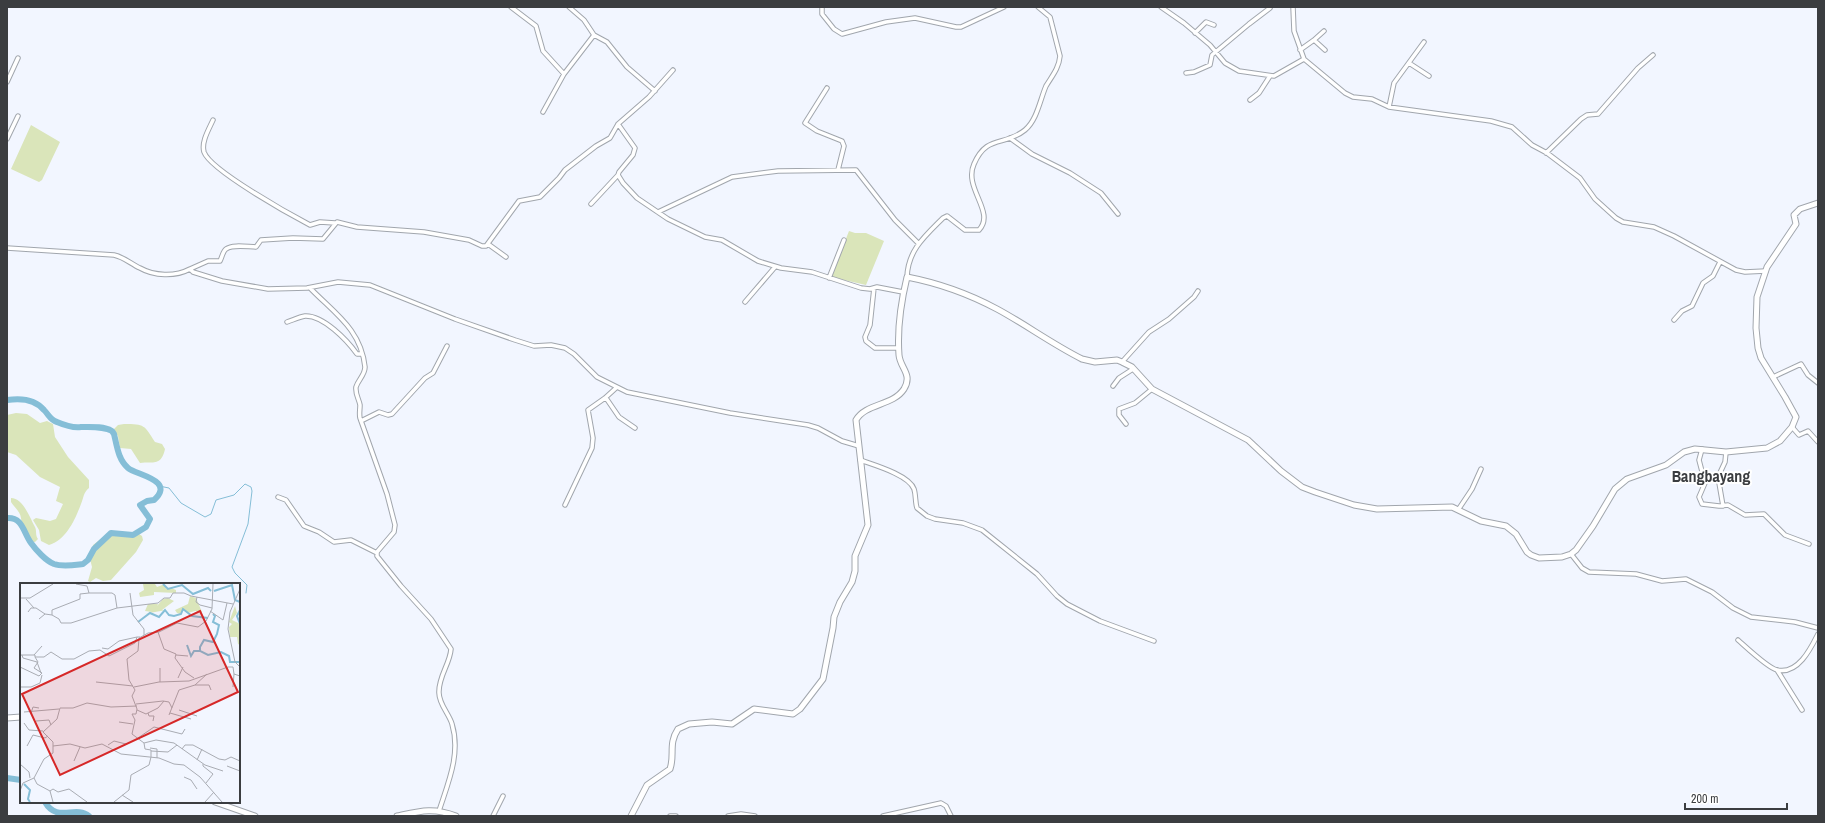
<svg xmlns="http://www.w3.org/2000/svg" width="1825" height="823" font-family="'Archivo Narrow',sans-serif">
<rect width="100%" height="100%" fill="#f2f6ff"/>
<!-- green -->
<path fill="#dae5ba" d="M31 125 60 142 42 180 39 182 11 169Z
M849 231 855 233H866L884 241 866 285 831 277Z
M16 413 27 414 40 423 47 421 53 424 55 437 68 457 89 480V488C83 493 84 497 81 504 75 520 66 540 49 545L41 541 39 530 33 520 36 518 50 521 56 519 63 504 56 501 60 487 40 477 16 455 7 452V415Z
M124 424C145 424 144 425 155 442L162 444 165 449C161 467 153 461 140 463L131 449 120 448 118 436 114 429 118 425Z
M11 498C23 498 30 518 35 527 37 531 35 535 38 539L35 542 28 541C19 529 23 531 21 518 20 511 14 507 11 502Z
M113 534 129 537 139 534 142 536 143 540 136 552 111 580 103 581 96 578 90 582 88 581 92 567 90 559 93 545 102 538Z"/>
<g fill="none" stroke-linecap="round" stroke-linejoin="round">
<!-- stream -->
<path stroke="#85bed7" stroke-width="1" d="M159 486 169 488 181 503 205 517 211 514 216 500 234 495 245 484 251 487 252 491 248 524 232 567 235 573 247 585 246 593"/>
<!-- river -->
<path stroke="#85bed7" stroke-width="6" d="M7 400C20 398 35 399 44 410 49 415 50 420 57 422 64 425 74 428 81 427 91 427 103 426 112 431L114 434C117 446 118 459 128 468 136 475 176 480 154 500L147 501 140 505 150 519 146 527 133 535 111 533 94 549 88 560 83 564C74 565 63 567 54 564 46 561 36 550 31 543 23 532 23 517 7 518
M7 778 21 780
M45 802C57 823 75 805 89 816"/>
<!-- street casing -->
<g stroke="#a1a6ad" stroke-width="5.5">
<path id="street" d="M511 7 536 26 543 51 564 74
M569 7 584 20 594 35 607 42 627 67 655 91
M822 7V14L834 29 842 34 886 22 915 18 956 27H961L1004 7
M1161 7 1184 23 1210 45 1225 63 1239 71 1274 76 1304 59
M1293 7 1294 31 1304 59 1345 93 1353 97 1372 99 1389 107 1491 121 1512 127 1532 145 1547 153 1580 178 1595 199 1616 218 1623 222 1654 227 1674 236 1736 270 1745 272 1766 271
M1195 33 1206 22 1214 25
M1314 40 1324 31
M1300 50 1314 40 1325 50
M1409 63 1429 76
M1186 73 1194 72 1210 65 1212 55 1249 24 1270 8
M7 82 18 58
M827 88 805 123 817 131 842 141 844 146 838 170
M1250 100 1259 93 1270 76
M1389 107 1394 83 1424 42
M543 112 564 74 594 35
M213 120C209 129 201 142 204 152 210 170 291 215 310 225L320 222 335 223
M618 124 635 148 633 155 619 172 618 175 623 183 637 198 668 219 705 237 722 240 758 261 781 268 812 272 861 288 870 289 877 287 903 292
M1010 138 1032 154 1070 173 1101 193 1118 214
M7 139 18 116
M1546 153 1581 119 1587 115 1598 114 1638 68 1653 55
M591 204 618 175
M658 212 732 177 778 171 856 170 895 220 918 243
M488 244 506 257
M7 248 114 255C124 257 131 264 140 268 154 276 175 277 190 269L193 272 222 281 268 289 307 288 338 282 370 285 455 319 515 340 534 346 551 345 565 348 574 354 597 377 627 392 730 413 808 425 818 428 842 441 859 446
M190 269 208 261H220C222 257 223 251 226 249 233 244 248 247 256 247L261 240 293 238 323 239 337 222 357 227 424 232 469 240 482 246H486L519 201 540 197 559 178 565 170 596 146 610 138 618 124 649 97 673 70
M907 277C908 250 925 236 943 218L947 216 965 230H979C996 212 963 188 974 164 987 134 1004 147 1025 130 1037 120 1040 100 1046 86 1052 76 1059 68 1060 56L1050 17 1038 7
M829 278 844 240
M310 288C334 313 361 329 365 367 365 375 358 380 356 387 355 394 359 399 360 405 360 410 359 414 360 418L387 494 395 525 394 532 377 552V556L401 586 431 619 451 649C450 664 438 677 439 693 439 704 449 714 452 724 461 754 448 783 439 811
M874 288 870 325 865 337 866 341 875 348H899
M745 302 775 267
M1674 320 1682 311 1692 306 1703 283 1713 276 1720 262
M287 322C293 320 299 317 305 316 323 315 347 340 357 354H361
M1122 362 1149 332 1169 319 1194 297 1198 291
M1773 377 1801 364 1808 375 1818 383
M1113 386 1119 378 1133 369
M606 398 619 417 635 428
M361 421 379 412 388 415 392 414 425 378 433 373 447 346
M1126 424 1119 415V409L1135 403 1152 389
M1792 427 1799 435 1808 431 1818 442
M1702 449 1699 460 1705 483 1699 497 1702 504 1719 506 1728 505 1745 515 1764 514 1785 535 1809 544
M860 460C874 465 909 475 914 489 916 495 915 502 917 508L927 516 935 519 963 523 982 530 1037 574 1057 596 1067 604 1100 621 1154 641
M278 497 286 500 304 526 319 532 334 542 351 540 377 553
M565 505 592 448 593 438 588 410 605 398 616 388
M1723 506 1718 477 1725 462 1726 452
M1458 510 1472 489 1481 469
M1571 554 1582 568 1589 572 1636 574 1662 581 1686 579 1712 592 1733 608 1751 617 1795 622 1818 628
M1738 640C1746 647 1768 668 1777 670 1798 675 1811 648 1818 634
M1777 670 1802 710
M493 816 503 796
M670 816H676
M728 816 741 814 755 816
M883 816 941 803 946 806 951 816"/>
</g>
<!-- secondary casing -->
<g stroke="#a1a6ad" stroke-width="7">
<path id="secondary" d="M7 718 21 717
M215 802 255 816
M397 816C420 811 433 807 456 816
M631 816 647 785 670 769C675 755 668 744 678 729L689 724 712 722 732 724 754 709 793 714 800 709 823 679 833 628 834 617 840 602 852 582 855 571V556L868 525 856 420C866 403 893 406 904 389 913 374 900 368 899 355 897 329 901 302 907 277 938 283 969 294 997 309 1025 324 1052 344 1082 359L1095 362 1117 360 1122 362 1132 367 1152 389 1248 440 1281 471 1302 487 1315 492 1354 505 1377 509 1452 507 1481 521 1506 526 1516 534 1527 552 1531 555 1539 558 1562 557 1571 554 1576 550 1593 526 1615 489 1627 479 1666 465 1684 452 1695 449 1726 452 1767 448 1780 441 1792 427 1796 417 1785 397 1761 358 1758 348 1756 328 1757 297 1767 267 1796 224 1794 215 1800 209 1818 203"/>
</g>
<!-- street -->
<use href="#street" stroke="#fff" stroke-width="3.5"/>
<!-- secondary -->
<use href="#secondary" stroke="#fff" stroke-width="5"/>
</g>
<g text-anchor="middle" stroke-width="4" stroke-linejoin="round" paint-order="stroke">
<!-- quarter labels -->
<g font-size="16" font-weight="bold" fill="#3b3d40" stroke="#fff">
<text x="1711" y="482">Bangbayang</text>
</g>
</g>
<!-- overview -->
<g transform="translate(20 583)">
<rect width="220" height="220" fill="#f2f6ff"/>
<path d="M123 1H135L137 4 145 1 146 6 151 5 156 7V10L134 9V12L120 14 119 10 124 7ZM170 13 176 15 182 29 175 28 168 30 163 27 160 31 157 30 155 27 168 21ZM148 15 154 18 142 27H146L124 31 132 29 125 28 128 21H138L137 23 143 16ZM215 23 217 30 212 37 220 41V62L218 61 217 54H210L209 44 212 41 209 39Z" fill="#dae5ba"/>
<path fill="none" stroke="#85bed7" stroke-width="2" d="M143 1 148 6 162 2 173 11 188 5 191 8M194 8 212 2 215 17 220 19M220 27 217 33 220 41M193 31 195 33 193 39 199 42 197 51 193 59 184 57 180 64V68L188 72 201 69 209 73 210 79H220M118 39 130 30 139 34 145 27 149 32 154 33 161 31 163 26 172 33 188 35M167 62 171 73 174 68H180M4 201 10 207 8 216 10 219"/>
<path fill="none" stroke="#a9acb3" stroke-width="1" d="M56 1 67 3 69 10H92L95 12 97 25 138 20 144 15H150L153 10H164L171 13 213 21M220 6 210 29 208 46 215 79 220 84M110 10 113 32 124 46V52M177 14 176 19 180 22 192 25M0 15H10L33 1M6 16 14 25M190 28 203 37 207 20M8 29 11 25H16L25 31M32 32 39 36 41 40H51L97 25M19 36 25 31 32 32V27L60 16V11L69 10M138 49 144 66 156 71 155 75 165 89 174 95M82 65 88 66 99 58 117 54M0 72H15V74M2 72 3 75 17 79 21 90M14 72 22 63M156 72 168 73M0 84 19 93 22 90 14 85 18 79 15 74H24L31 69 42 76H54L69 68 80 67 89 73 115 60 117 54H120M140 85V99M158 95 163 84M76 99 113 103M175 102H189L191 107M0 104H11L20 100 22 92M114 104 139 99 169 98 208 84H213L214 91 220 93M213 104 214 91M116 121 143 118 149 119 152 125M117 127 126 131 138 125 144 118M159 127 177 133M4 129 39 126M11 130 13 124 19 125M128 130 129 133H134L133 138M150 130 171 136M149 132 159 107 175 102 187 91M16 138 29 137 31 142M99 139 113 141M4 140 9 147 23 148M118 155 134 144 162 151 165 146M124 160 136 157 154 160 185 182 203 188M88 162 94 158 106 161M7 163 13 152 25 155 28 153M33 163 50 161 65 165 82 161 101 171 139 175 154 181 164 182 180 194 202 219M130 165 137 166V175M162 166 165 162H173L199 176 205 177 211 174 220 178M131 168 148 169 157 162M177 177 182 166M54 178 60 164M0 181 9 189 10 195M183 181V183L193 191 186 200M207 183 220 188M164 194 171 197 177 206M14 195 17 201 30 208 33 219M0 208 3 200 14 195 24 176 33 170V159L23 149 37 136 40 125H53L67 120 91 124 117 123M30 208 33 206 38 209 49 206 67 219M102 212 113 219M94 219 109 207 111 192 129 182 131 174V167L125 166 124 160 112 151 115 137 112 131H116L117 126 112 113 115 107 109 97 107 76 118 68 119 55 128 50 139 49 157 40 178 44 186 38 192 26 193 1M185 219 194 209"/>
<path fill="#d62828" fill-opacity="0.15" stroke="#d62828" stroke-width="2" d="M180 28 218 109 40 192 2 111Z"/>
<rect width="220" height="220" fill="none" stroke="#3b3d40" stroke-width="2"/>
</g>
<!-- border -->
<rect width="1825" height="823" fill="none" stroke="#3b3d40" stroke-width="16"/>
<!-- scale -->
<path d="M1685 803v6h102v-6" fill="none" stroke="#3b3d40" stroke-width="2"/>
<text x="1691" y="803" font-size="12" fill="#3b3d40" stroke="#ffffff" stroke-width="3" paint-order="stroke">200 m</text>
</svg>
